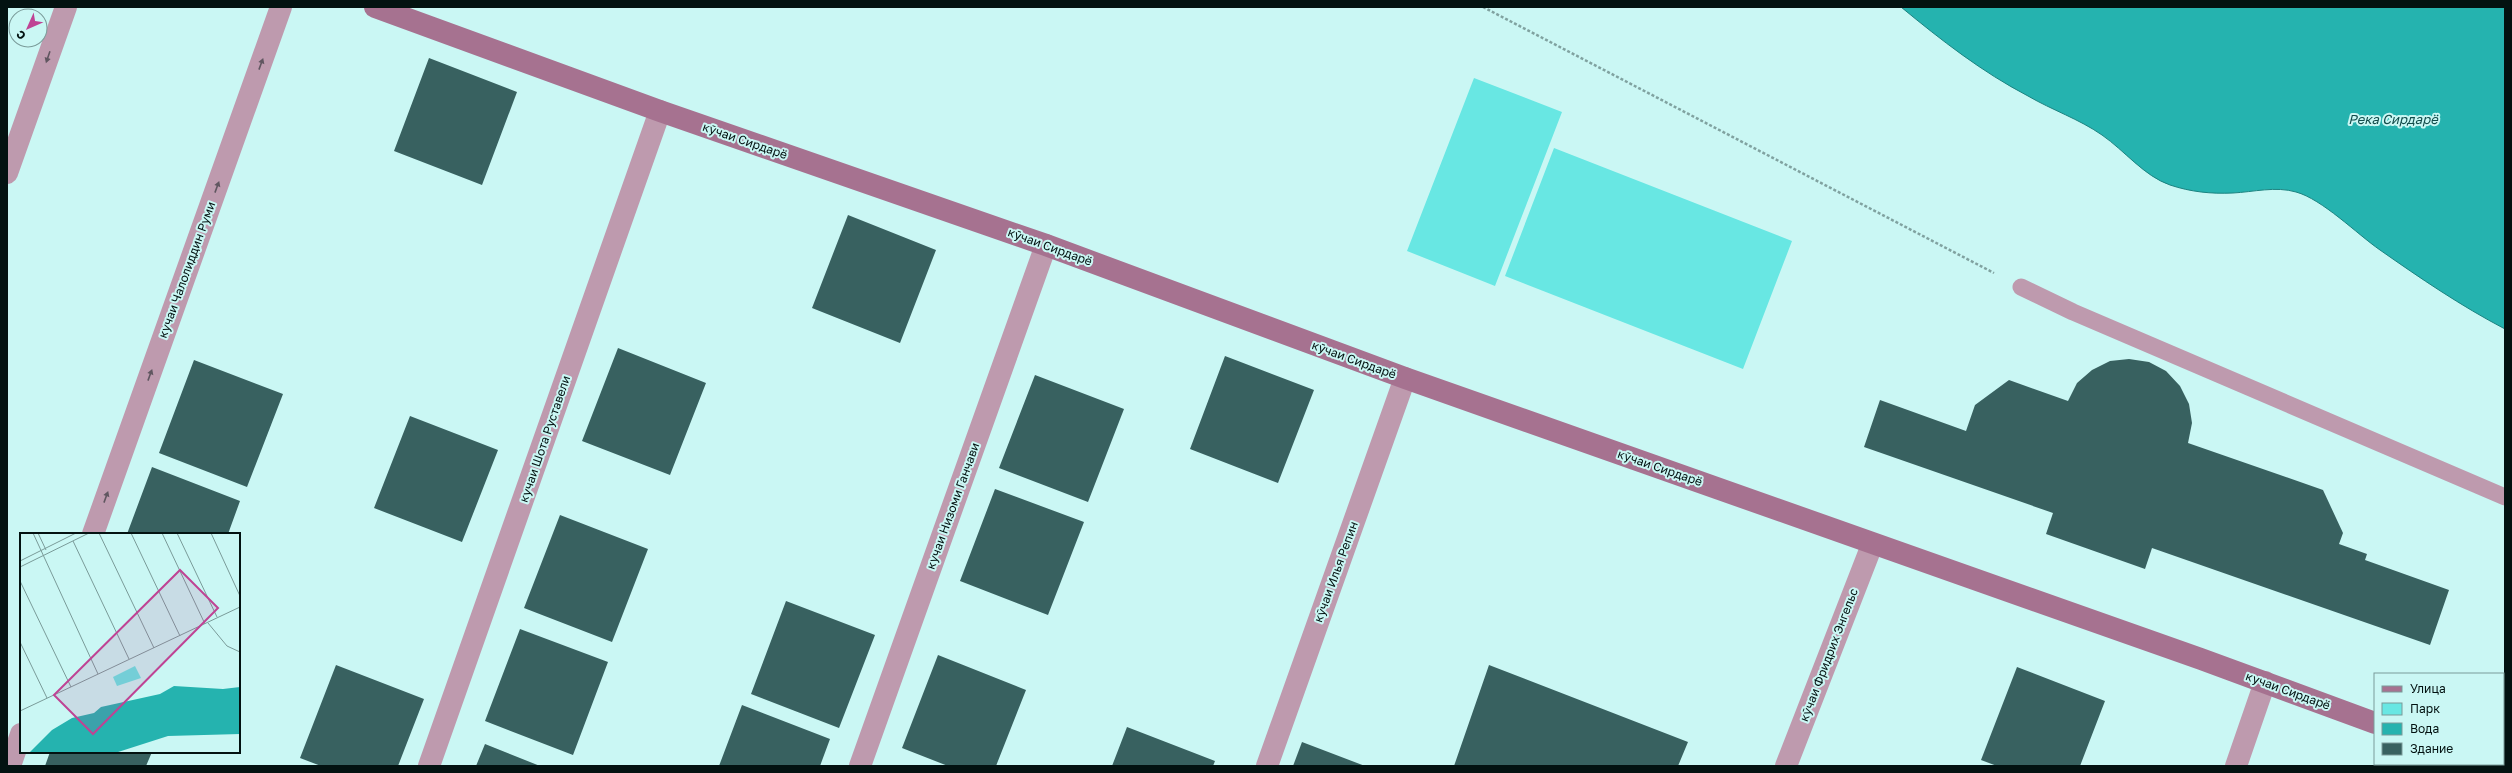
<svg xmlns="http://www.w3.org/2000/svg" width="2512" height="773" font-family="'Golos Text',sans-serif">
<rect width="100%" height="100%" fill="#caf7f4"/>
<!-- green -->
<path fill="#68e7e3" d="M1474 78 1562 112 1495 286 1407 251Z
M1554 148 1792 241 1743 369 1505 276Z"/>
<!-- water -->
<path fill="#25b3af" stroke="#1b8380" d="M1901 7H2505V329C2461 306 2420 278 2380 250 2357 234 2322 199 2296 192 2276 186 2253 192 2233 193 2211 194 2191 192 2170 185 2144 176 2125 151 2102 135 2079 119 2052 110 2028 96 1982 72 1941 40 1901 7Z"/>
<!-- building -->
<path fill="#386160" d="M429 58 517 92 482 185 394 151Z
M848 215 936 250 900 343 812 308Z
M618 348 706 383 670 475 582 441Z
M1225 356 1314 390 1278 483 1190 449Z
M2129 359 2149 362 2166 371 2180 386 2189 404 2192 423 2188 443 2323 490 2343 533 2339 544 2367 554 2365 560 2449 590 2430 645 2152 548 2145 569 2046 534 2053 513 1864 447 1880 400 1966 431 1975 405 2009 380 2068 401 2077 383 2092 370 2110 361Z
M194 360 283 394 247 487 159 453Z
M1035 375 1124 409 1088 502 999 468Z
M410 416 498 450 462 542 374 508Z
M152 467 240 501 228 534H127Z
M995 489 1084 522 1048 615 960 581Z
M560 515 648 549 612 642 524 608Z
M786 601 875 635 839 728 751 694Z
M520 629 608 662 573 755 485 721Z
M938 655 1026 690 996 766H948L902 748Z
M336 665 424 699 398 766H321L300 758Z
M1489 665 1688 742 1678 766H1454Z
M2017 667 2105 701 2080 766H1997L1981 760Z
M742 705 830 739 820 766H719Z
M1127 727 1215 761 1213 766H1112Z
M1302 742 1365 766H1293Z
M485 744 540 766H476Z
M50 752H152L146 766H45Z"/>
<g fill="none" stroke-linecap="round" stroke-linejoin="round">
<!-- path -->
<path stroke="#80a2a0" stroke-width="2.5" stroke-dasharray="3 2" stroke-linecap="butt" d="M1483 7 1994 273"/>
<!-- service -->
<path stroke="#be9aae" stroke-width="17" d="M2021 287 2073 312 2505 497"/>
<!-- minor -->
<path stroke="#be9aae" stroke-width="22" d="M7 173 66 7
M93 534 281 7
M10 766 21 734
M429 766 660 111
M860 766 1046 245
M1267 766 1405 378
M1786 766 1872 545
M2236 766 2265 682"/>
<!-- secondary -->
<path stroke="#a67290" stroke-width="22" d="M375 7 660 111 1046 245 1405 378 2201 659 2375 723
M2484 764 2489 766"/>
</g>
<!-- one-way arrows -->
<defs><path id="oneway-solid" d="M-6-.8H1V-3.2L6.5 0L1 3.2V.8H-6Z"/></defs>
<g fill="#605660">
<use href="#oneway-solid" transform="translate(48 57) rotate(109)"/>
<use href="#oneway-solid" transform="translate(261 64) rotate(-70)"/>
<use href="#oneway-solid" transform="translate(217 187) rotate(-70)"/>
<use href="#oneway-solid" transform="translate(150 375) rotate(-70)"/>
<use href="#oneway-solid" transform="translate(106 497) rotate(-70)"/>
</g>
<g text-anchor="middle" stroke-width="4" stroke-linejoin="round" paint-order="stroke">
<!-- street labels -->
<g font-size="12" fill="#031211" stroke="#caf7f4">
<text transform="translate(745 141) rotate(19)" y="4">кӯчаи Сирдарё</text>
<text transform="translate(1050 247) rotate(20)" y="4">кӯчаи Сирдарё</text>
<text transform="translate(187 270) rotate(-70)" y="4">кучаи Чалолиддин Руми</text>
<text transform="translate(1354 360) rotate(20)" y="4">кӯчаи Сирдарё</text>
<text transform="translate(545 439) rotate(-71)" y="4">кучаи Шота Руставели</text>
<text transform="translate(1660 468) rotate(19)" y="4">кӯчаи Сирдарё</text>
<text transform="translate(953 506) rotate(-70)" y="4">кучаи Низоми Ганчави</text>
<text transform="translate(1336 572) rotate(-70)" y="4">кӯчаи Илья Репин</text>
<text transform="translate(1829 655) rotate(-69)" y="4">кӯчаи Фридрих Энгельс</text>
<text transform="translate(2288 691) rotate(20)" y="4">кучаи Сирдарё</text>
</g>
<!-- water labels -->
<g font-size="13" font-style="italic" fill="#124b4a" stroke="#caf7f4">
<text x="2393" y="124">Река Сирдарё</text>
</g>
</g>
<!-- overview -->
<g transform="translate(20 533)">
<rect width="220" height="220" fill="#caf7f4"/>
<path d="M115 133 121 145 97 153 93 144Z" fill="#68e7e3"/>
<path d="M154 153 203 156 220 154V201L148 203 95 220H9L32 197 52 185 74 180 81 174 140 161Z" fill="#25b3af"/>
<path fill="none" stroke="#7a9b99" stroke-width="1" d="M13 0 78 141M18 0 26 17M79 0 134 115M111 0 160 103M142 0 185 91M157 0 197 84M191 0 220 63M53 8 109 126M0 28 56 0M0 34 69 0M0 48 51 154M188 90 207 113 220 119M0 109 27 165M0 178 220 74"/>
<path fill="#bf4394" fill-opacity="0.15" stroke="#bf4394" stroke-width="2" d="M160 37 198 75 73 201 34 162Z"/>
<rect width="220" height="220" fill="none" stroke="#031211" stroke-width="2"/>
</g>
<!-- border -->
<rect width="2512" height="773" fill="none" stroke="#031211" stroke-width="16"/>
<!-- legend -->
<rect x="2374" y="673" width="130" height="92" fill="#caf7f4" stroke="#7a9b99"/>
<rect x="2382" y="686" width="20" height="6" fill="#a67290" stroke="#7a9b99"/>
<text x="2410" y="693" font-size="12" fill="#031211">Улица</text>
<rect x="2382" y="703" width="20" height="12" fill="#68e7e3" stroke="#7a9b99"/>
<text x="2410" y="713" font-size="12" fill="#031211">Парк</text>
<rect x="2382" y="723" width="20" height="12" fill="#25b3af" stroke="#7a9b99"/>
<text x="2410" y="733" font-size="12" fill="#031211">Вода</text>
<rect x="2382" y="743" width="20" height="12" fill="#386160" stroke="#7a9b99"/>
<text x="2410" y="753" font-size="12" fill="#031211">Здание</text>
<!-- north arrow -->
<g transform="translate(28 28) rotate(225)"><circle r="19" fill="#caf7f4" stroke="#7a9b99"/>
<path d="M0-3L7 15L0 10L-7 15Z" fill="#bf4394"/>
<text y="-6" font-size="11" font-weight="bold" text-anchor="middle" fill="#031211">С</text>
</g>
</svg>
